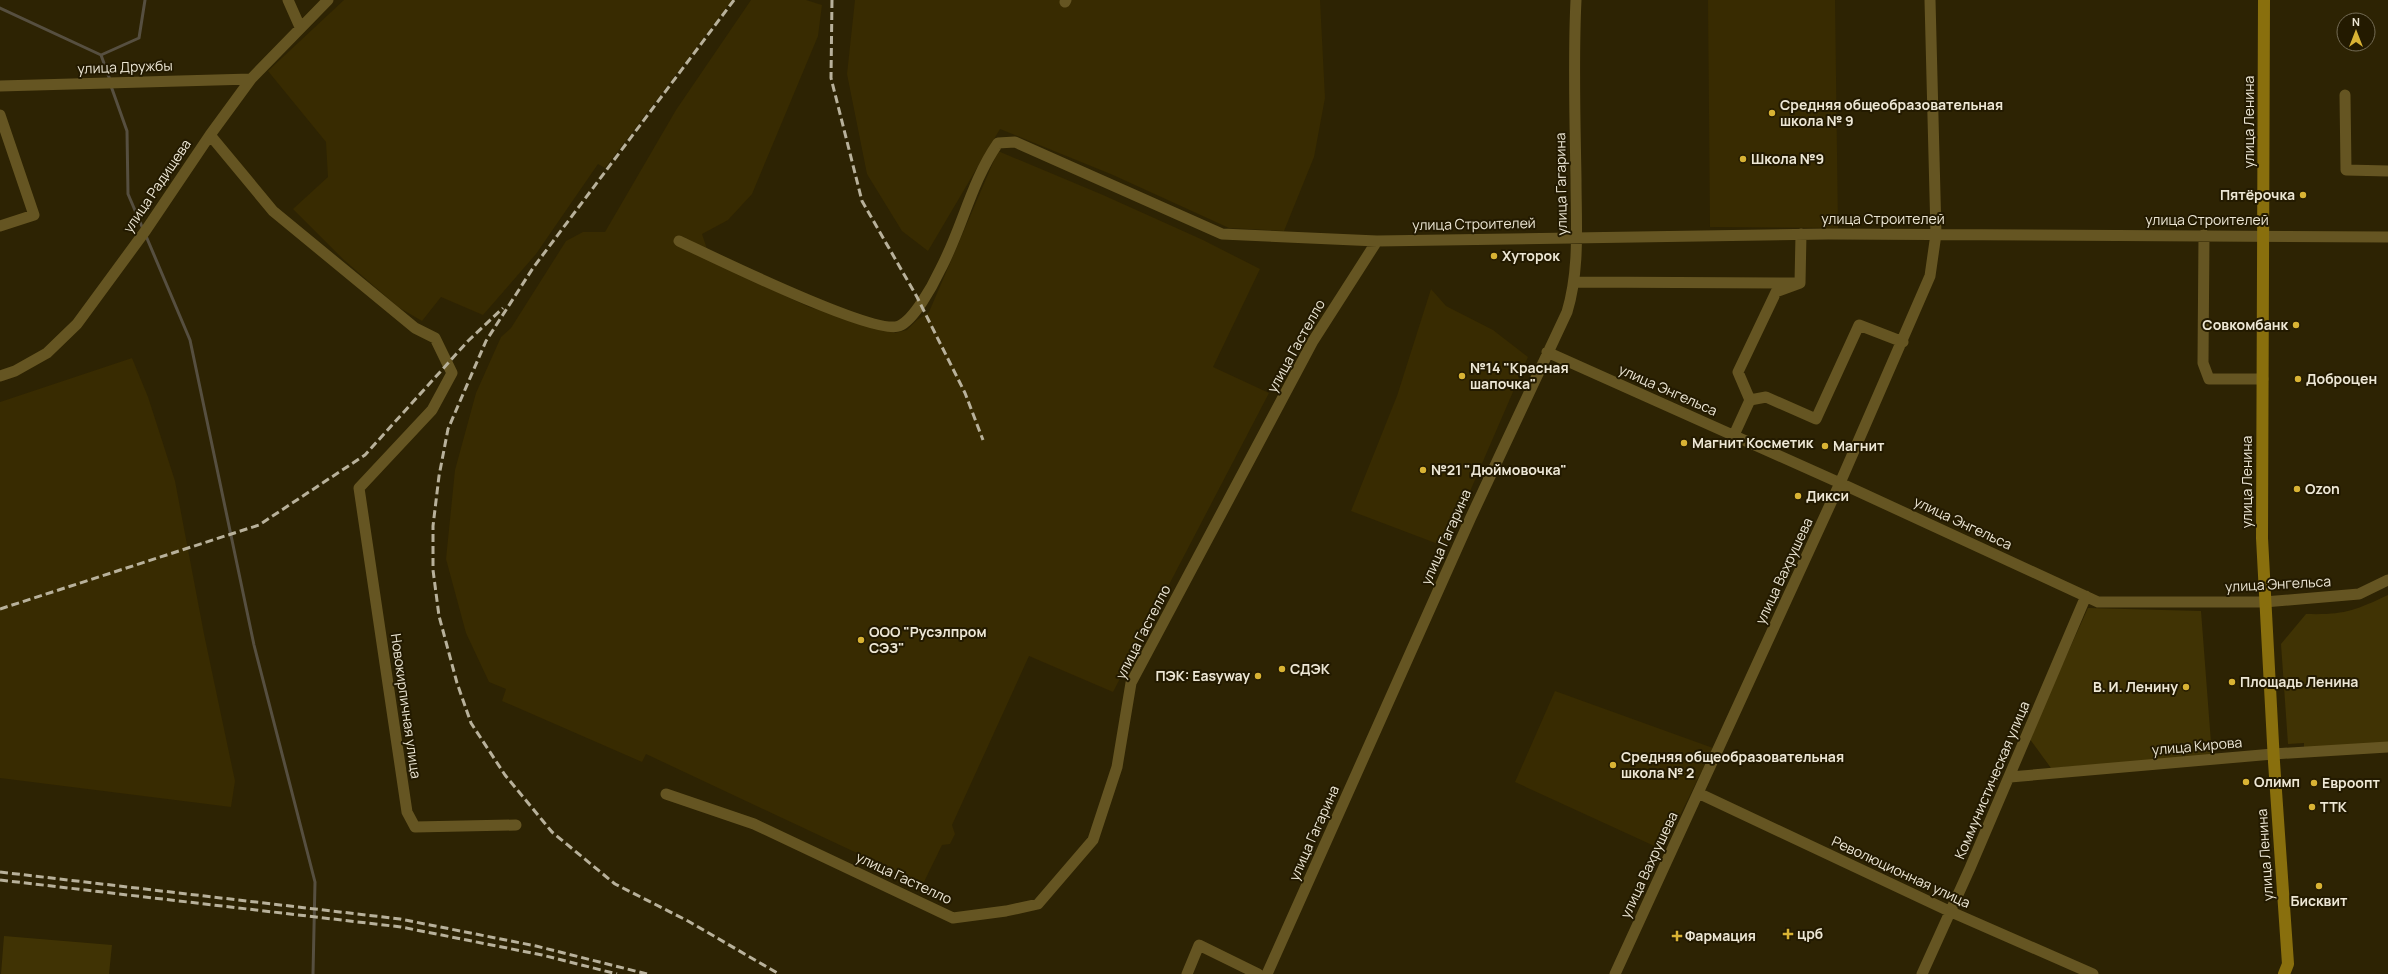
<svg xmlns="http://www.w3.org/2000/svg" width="2388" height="974" font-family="Manrope,sans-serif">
<rect width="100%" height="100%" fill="#2d2303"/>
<!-- built -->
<path fill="#382b01" d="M344 0H732L605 168 598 164 536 254 483 315 441 297 422 321 398 307 344 260 293 209 328 177 326 142 268 71Z
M751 0H806L822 5 818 36 752 194 728 220 702 234 711 261 809 307 895 333 907 330 917 320 929 312 998 151 1103 195 1203 240 1260 269 1213 367 1269 393 1113 692 1029 656 952 825 955 834 950 844 942 845 923 884 646 754 642 762 502 701 506 689 489 682 466 633 446 559 455 470 476 393 501 337 511 328 566 241 583 232H605L676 110Z
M855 0H1320L1325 98 1314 157 1284 231 1229 228 1113 175 1000 129 928 251 902 231 867 174 847 74Z
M1708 0H1835L1838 228 1710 227Z
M1431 289 1446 306 1493 330 1528 357 1446 547 1351 511 1397 396Z
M132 358 148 397 175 481 204 634 235 781 231 807 0 778V402Z
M1555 691 1713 748 1663 850 1515 782Z"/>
<!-- green -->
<path fill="#403304" d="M2388 595V743L2304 749V743L2288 744 2281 644 2306 614C2344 615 2354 611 2388 595Z
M2088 608 2201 611 2212 756 2051 768 2029 738Z
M4 936 112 945 109 974H1Z"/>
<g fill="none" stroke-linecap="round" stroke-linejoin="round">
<!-- stream -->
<path stroke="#564f40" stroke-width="3" d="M0 8 101 55 110 80
M101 55 139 38 145 0
M111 86 127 131 128 194 143 229
M146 236 190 340 254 645 315 882 313 974"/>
<!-- street -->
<path stroke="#655522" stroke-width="11" d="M288 0 300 27
M1065 2 1066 0
M0 86 251 79
M2345 95 2346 170 2388 171
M0 115 34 215 0 226
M210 135 273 211 415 328 435 338 452 373 432 410 359 488 407 812 415 827 516 825
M2204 235 2203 363 2209 379H2263
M679 241C711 256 874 336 899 326 914 320 933 285 940 270 962 229 971 182 998 143L1015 142 1222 234 1377 241 1828 234 2388 237
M1574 282 1794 283
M1547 352 1840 483 2098 602H2264L2359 594 2388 580
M0 376 15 371 47 353 77 324 146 230 210 135 251 79 328 0
M1750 400 1766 397 1816 419 1859 325 1903 342
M1734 435 1750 400 1738 372 1776 292 1800 283 1801 234
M2010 777 2273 754 2388 747
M1698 793 1949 911 2093 974
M666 794 754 824 953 918 1006 911 1038 904 1093 840 1117 767 1131 683 1313 341 1377 241
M1187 974 1199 945 1258 974
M1267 974 1471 517 1567 312C1580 269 1576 223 1576 179 1575 119 1573 60 1576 0
M1615 974 1840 483 1930 276 1936 234 1930 0
M1922 974 1970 868 2086 596"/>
<!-- secondary -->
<path stroke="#896f0d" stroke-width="12" d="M2264 0 2262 538 2274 762 2288 964 2284 974"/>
<!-- rail -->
<path stroke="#b8b19b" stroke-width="3" stroke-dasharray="8 4" stroke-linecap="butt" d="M734 0 533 268 486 341 448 429 439 476 433 526V570L439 616 457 683 471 723 505 775 552 832 615 884 688 921 779 974
M832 0 831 78 862 201 917 297 965 393 983 440
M0 609 259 525 365 455 468 341 503 308
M0 872 400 919 536 946 647 974
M0 880 401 927 542 955 617 974"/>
</g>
<!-- markers -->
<g fill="#d9b334" stroke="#231a00" stroke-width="1.5">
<circle cx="1772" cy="113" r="4"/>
<circle cx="1743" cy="159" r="4"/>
<circle cx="2303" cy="195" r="4"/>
<circle cx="1494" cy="256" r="4"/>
<circle cx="2296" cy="325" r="4"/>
<circle cx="1462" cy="376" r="4"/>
<circle cx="2298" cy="379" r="4"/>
<circle cx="1684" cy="443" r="4"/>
<circle cx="1825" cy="446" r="4"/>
<circle cx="1423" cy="470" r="4"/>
<circle cx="2297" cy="489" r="4"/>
<circle cx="1798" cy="496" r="4"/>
<circle cx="861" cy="640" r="4"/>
<circle cx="1282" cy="669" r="4"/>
<circle cx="1258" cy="676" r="4"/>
<circle cx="2232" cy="682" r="4"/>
<circle cx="2186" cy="687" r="4"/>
<circle cx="1613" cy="765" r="4"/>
<circle cx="2246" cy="782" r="4"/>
<circle cx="2314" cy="783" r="4"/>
<circle cx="2312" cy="807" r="4"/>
<circle cx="2319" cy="886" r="4"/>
<path d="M1786 928h4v4h4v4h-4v4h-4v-4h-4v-4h4z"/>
<path d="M1675 930h4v4h4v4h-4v4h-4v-4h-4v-4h4z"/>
</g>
<g text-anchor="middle" stroke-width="4" stroke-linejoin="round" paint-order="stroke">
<!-- street labels -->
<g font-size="14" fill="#ede7d5" stroke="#231a00">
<text transform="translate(125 67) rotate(-2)" y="5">улица Дружбы</text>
<text transform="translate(2249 122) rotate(-90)" y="5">улица Ленина</text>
<text transform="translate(1561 184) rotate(-91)" y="5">улица Гагарина</text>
<text transform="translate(157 186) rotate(-56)" y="5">улица Радищева</text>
<text x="1883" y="224">улица Строителей</text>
<text x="2207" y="225">улица Строителей</text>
<text transform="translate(1474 224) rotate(-1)" y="5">улица Строителей</text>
<text transform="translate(1296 346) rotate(-61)" y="5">улица Гастелло</text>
<text transform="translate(1668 390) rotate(24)" y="5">улица Энгельса</text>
<text transform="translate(2247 482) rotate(-90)" y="5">улица Ленина</text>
<text transform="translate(1963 523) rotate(25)" y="5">улица Энгельса</text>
<text transform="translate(1446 537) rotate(-66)" y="5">улица Гагарина</text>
<text transform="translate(1784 571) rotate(-65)" y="5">улица Вахрушева</text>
<text transform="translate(2278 584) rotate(-3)" y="5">улица Энгельса</text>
<text transform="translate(1143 632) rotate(-63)" y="5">улица Гастелло</text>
<text transform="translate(406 706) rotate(82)" y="5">Новокирпичная улица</text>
<text transform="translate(2197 746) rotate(-5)" y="5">улица Кирова</text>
<text transform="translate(1992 780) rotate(-67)" y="5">Коммунистическая улица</text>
<text transform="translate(1314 833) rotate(-66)" y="5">улица Гагарина</text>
<text transform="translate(2265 855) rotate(-94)" y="5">улица Ленина</text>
<text transform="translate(1649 865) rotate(-65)" y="5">улица Вахрушева</text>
<text transform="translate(1901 872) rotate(25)" y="5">Революционная улица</text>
<text transform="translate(904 878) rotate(25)" y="5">улица Гастелло</text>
</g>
<!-- poi labels -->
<g font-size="14" font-weight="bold" fill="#ede7d5" stroke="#231a00" text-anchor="start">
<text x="1780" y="110">Средняя общеобразовательная<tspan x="1780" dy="16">школа № 9</tspan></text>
<text x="1751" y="164">Школа №9</text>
<text x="2295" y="200" text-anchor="end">Пятёрочка</text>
<text x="1502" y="261">Хуторок</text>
<text x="2288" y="330" text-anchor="end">Совкомбанк</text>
<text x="1470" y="373">№14 "Красная<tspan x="1470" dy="16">шапочка"</tspan></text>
<text x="2306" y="384">Доброцен</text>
<text x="1692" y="448">Магнит Косметик</text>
<text x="1833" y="451">Магнит</text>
<text x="1431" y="475">№21 "Дюймовочка"</text>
<text x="2305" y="494">Ozon</text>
<text x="1806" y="501">Дикси</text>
<text x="869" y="637">ООО "Русэлпром<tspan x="869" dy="16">СЭЗ"</tspan></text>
<text x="1290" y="674">СДЭК</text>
<text x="1250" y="681" text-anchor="end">ПЭК: Easyway</text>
<text x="2240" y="687">Площадь Ленина</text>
<text x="2178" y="692" text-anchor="end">В. И. Ленину</text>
<text x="1621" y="762">Средняя общеобразовательная<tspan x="1621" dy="16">школа № 2</tspan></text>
<text x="2254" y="787">Олимп</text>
<text x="2322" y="788">Евроопт</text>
<text x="2320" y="812">ТТК</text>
<text x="2319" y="906" text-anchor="middle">Бисквит</text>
<text x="1797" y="939">црб</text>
<text x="1685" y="941">Фармация</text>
</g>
</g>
<!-- north arrow -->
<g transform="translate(2356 32)"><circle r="19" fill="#231a00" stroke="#746c55"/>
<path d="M0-3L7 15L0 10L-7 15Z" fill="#d9b334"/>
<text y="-6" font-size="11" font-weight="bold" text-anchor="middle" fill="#ede7d5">N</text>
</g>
</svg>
